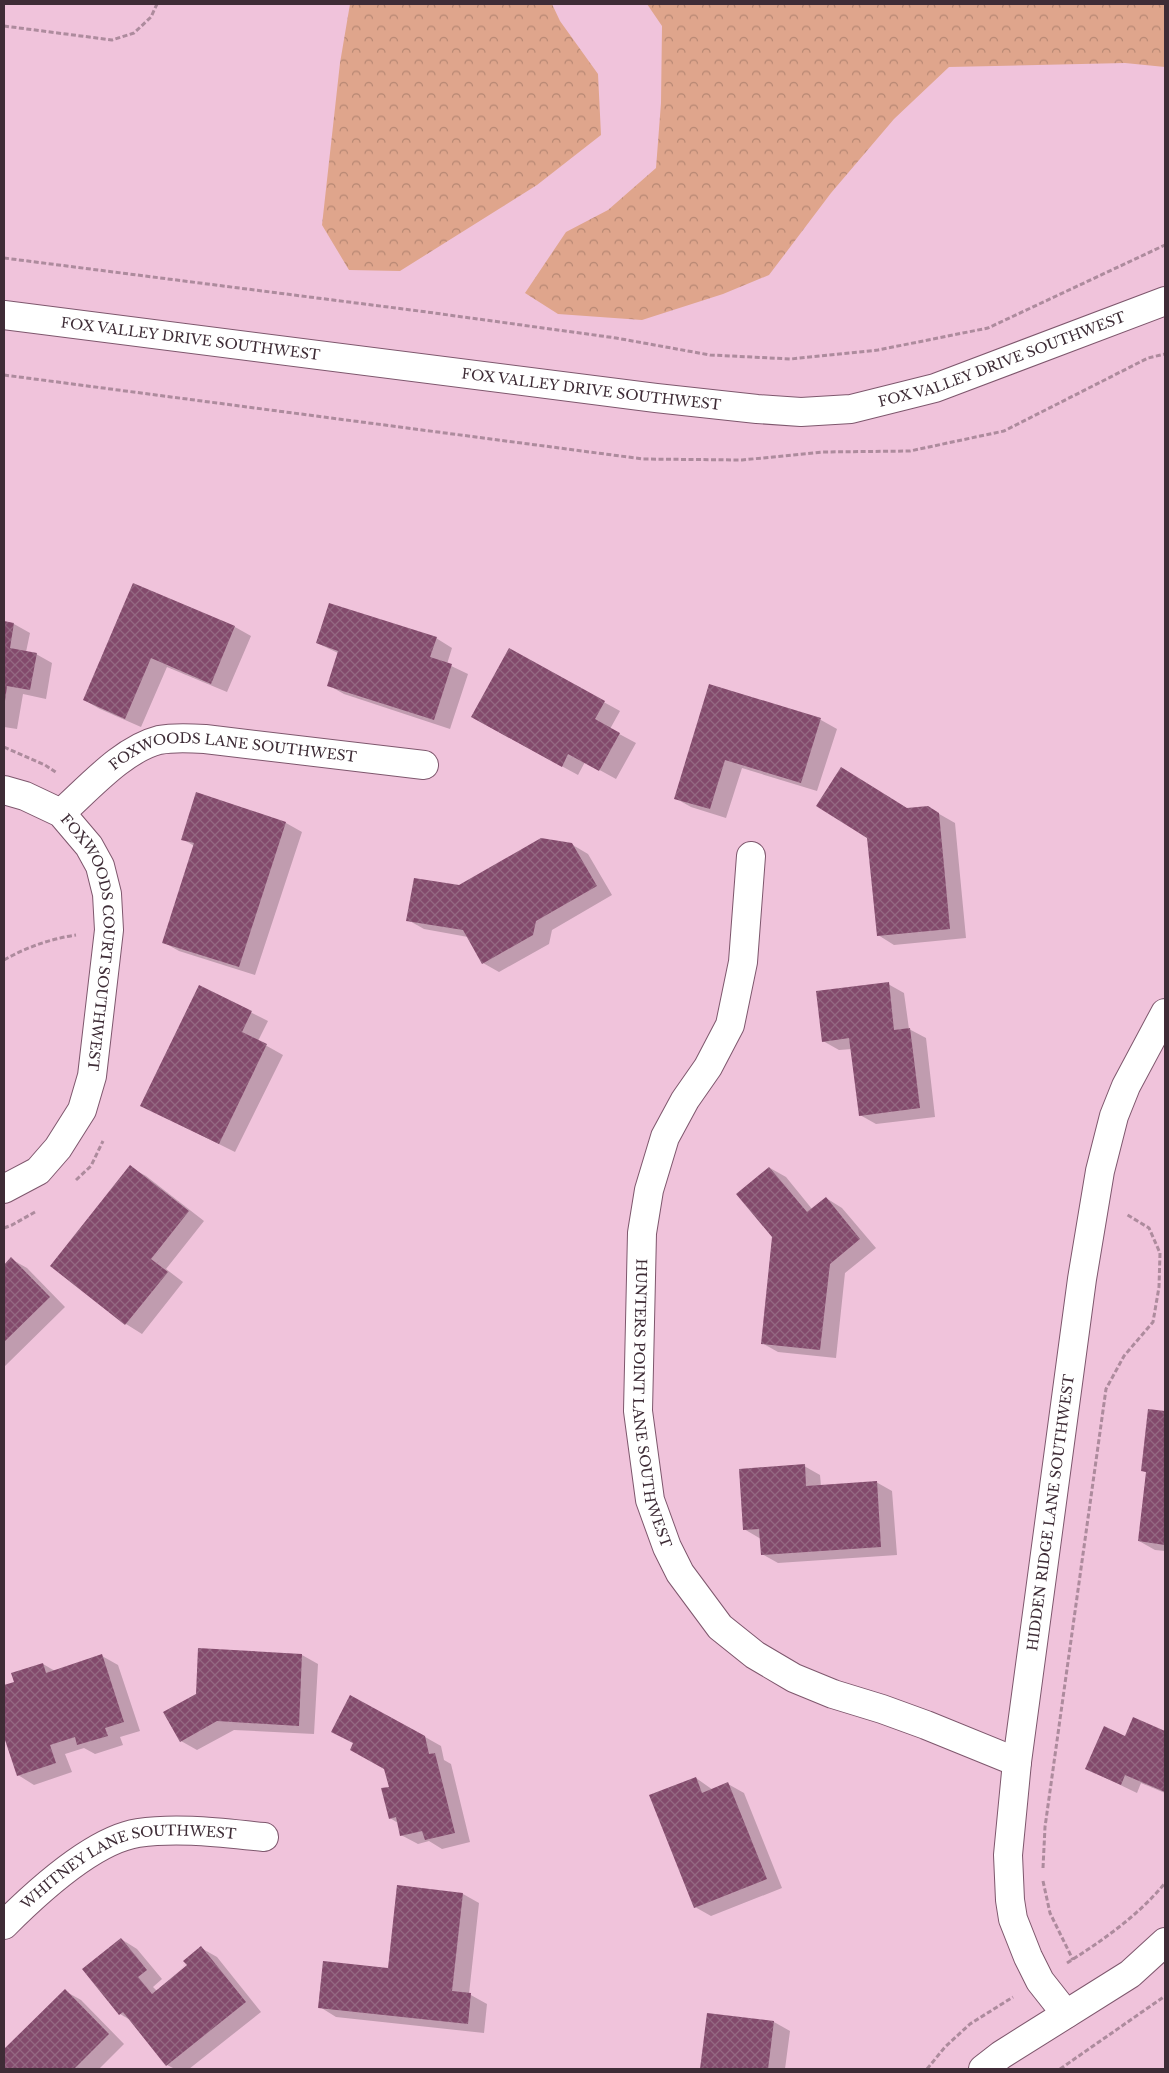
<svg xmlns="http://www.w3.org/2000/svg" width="1169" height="2073" font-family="'Libre Baskerville',serif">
<defs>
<pattern id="forest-crowns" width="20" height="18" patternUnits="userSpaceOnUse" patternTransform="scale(1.25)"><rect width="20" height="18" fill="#dfa58c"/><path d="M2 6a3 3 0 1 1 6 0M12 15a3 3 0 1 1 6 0" fill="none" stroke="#b68773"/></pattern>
<pattern id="building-cross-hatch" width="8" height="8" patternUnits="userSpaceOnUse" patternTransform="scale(1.25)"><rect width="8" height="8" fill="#834a6c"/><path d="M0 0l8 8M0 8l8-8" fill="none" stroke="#946882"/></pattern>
</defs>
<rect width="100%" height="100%" fill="#f0c3db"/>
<!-- forest -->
<path fill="url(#forest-crowns)" d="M350 4H552L560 21 598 74 601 135 537 185 400 271 349 270 322 225 340 63Z
M647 4H1165V67L1125 63 949 67 894 119 831 193 769 275 723 294 642 320 558 314 525 293 566 232 608 210 656 168 661 103 662 26Z"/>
<!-- shadow -->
<path fill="#0003" d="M134 584 235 627 251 636 227 692 167 667 141 727 100 709 84 700Z
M4 622 14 624 30 633 26 652 36 654 52 663 46 699 23 694 17 729 4 727Z
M436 638 452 648 447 664 468 674 450 729 344 694 328 685 338 653 317 643Z
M509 650 620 711 610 729 636 743 616 779 585 762 578 775 488 726Z
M710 685 821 720 837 729 817 791 742 768 726 818 691 807 675 798Z
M927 807 955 823 966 938 894 945 878 935 908 809Z
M286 823 302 832 255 975 179 951 163 942 194 846 183 839Z
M571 844 588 854 612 895 552 930 549 944 499 972 483 963 468 937 424 929 408 920 459 887Z
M888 984 904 993 909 1029 926 1038 935 1117 876 1124 860 1115 852 1049 839 1050 823 1041Z
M199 986 268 1021 258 1041 283 1055 235 1152 158 1114Z
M130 1167 146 1176 204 1221 166 1269 183 1282 142 1334 126 1324 52 1266Z
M770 1168 786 1177 812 1209 826 1198 842 1208 876 1248 845 1273 836 1358 778 1352 762 1343 773 1237Z
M11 1259 27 1268 65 1307 4 1367V1266Z
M1149 1410 1165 1412V1551L1155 1550 1139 1541 1147 1473 1142 1470Z
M804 1466 820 1475 821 1486 876 1482 892 1491 897 1555 778 1563 762 1554 761 1539 744 1529Z
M199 1649 302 1655 318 1664 314 1734 234 1730 197 1750 181 1741 197 1695Z
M102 1656 118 1665 140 1731 120 1737 123 1745 95 1754 84 1748 65 1754 72 1772 34 1785 18 1775 4 1733V1687L15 1683 43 1664 55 1671Z
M1133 1719 1165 1733V1793L1141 1783 1137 1793 1087 1769 1125 1737Z
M425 1737 441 1746 444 1760 451 1764 470 1842 442 1849 429 1841 418 1844 401 1835 398 1823 390 1818V1788Z
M696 1778 713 1790 728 1784 744 1793 782 1888 711 1916 695 1907Z
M398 1886 463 1894 479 1903 469 1994 487 2004 484 2033 336 2017 320 2007 389 1970Z
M121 1939 137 1949 162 1979 153 1987 157 1991 189 1965 201 1948 217 1957 261 2012 189 2069H175L167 2065 132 2021 120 2014Z
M65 1991 81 2000 124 2044 99 2069H4V2051Z
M708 2014 774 2022 790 2031 785 2069H701Z"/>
<!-- building -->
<path fill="url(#building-cross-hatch)" d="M133 583 235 626 211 684 151 658 125 719 83 700Z
M329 603 437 637 430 657 452 664 434 720 327 686 338 651 316 643Z
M4 621 14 623 10 648 37 653 30 690 7 686 5 701Z
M509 648 605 701 595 719 620 733 599 771 568 754 562 767 471 717Z
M709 684 821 718 801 783 725 760 710 809 674 799Z
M841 767 907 808 928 806 939 813 950 929 877 936 867 838 816 806Z
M196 792 286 822 239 967 162 943 194 843 181 840Z
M541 838 572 843 597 886 536 921 533 935 482 964 463 930 406 921 414 878 459 885Z
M889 982 894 1030 910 1028 920 1108 859 1116 849 1038 822 1042 816 991Z
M199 985 252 1011 242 1032 267 1044 219 1144 140 1106Z
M130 1165 189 1211 151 1259 168 1272 125 1325 50 1266Z
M769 1167 807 1212 826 1197 860 1239 830 1264 820 1350 761 1344 772 1237 736 1194Z
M11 1257 50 1297 4 1342V1265Z
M1148 1409 1165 1411V1545L1138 1541 1146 1472 1141 1471Z
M805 1464 806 1486 877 1481 881 1547 761 1555 759 1529 743 1530 739 1469Z
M198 1648 302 1654 299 1726 217 1721 180 1742 163 1712 196 1694Z
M102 1654 124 1722 105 1728 108 1736 77 1745 75 1737 50 1745 56 1763 17 1776 4 1737V1685L14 1682 11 1673 43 1663 46 1673Z
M350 1695 425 1736 429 1754 435 1753 455 1833 425 1840 422 1831 400 1836 396 1817 389 1819 381 1788 389 1787 384 1769 350 1750 353 1743 331 1732Z
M1133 1717 1165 1731V1792L1125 1775 1121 1785 1085 1769 1104 1726 1125 1736Z
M696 1777 702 1793 728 1782 767 1879 694 1908 649 1795Z
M397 1885 463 1893 452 1991 471 1993 468 2024 318 2008 323 1961 388 1968Z
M121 1938 147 1970 138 1977 152 1994 187 1965 183 1961 201 1946 246 2002 166 2066 123 2012 119 2015 82 1969Z
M65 1989 109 2034 74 2069H4V2049Z
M707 2013 774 2021 768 2069H700Z"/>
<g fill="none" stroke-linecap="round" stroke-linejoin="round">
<!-- minor casing -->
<g stroke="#7e576d" stroke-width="30">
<g id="minor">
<path id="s1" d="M4 315 656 398 757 409 801 412 851 409 935 388 1165 301"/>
<path id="s2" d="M4 790 25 796 61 813 89 846 100 866 107 894 109 930 92 1076 82 1110 58 1148 38 1171 4 1189"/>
<path id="s3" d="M61 813C89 788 123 749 159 740 174 737 190 738 205 739L424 765"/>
<path id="s4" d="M751 856 743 962 730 1025 708 1067 685 1100 665 1137 649 1190 642 1233 638 1411 650 1500 667 1547 680 1573 720 1627 755 1655 794 1678 833 1694 882 1709 926 1725 1017 1762"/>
<path id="s5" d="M4 1925C35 1894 93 1840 138 1833 179 1827 222 1833 264 1837"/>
<path id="s6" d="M1066 2014 1040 1981 1028 1957 1013 1919 1010 1900 1008 1855 1017 1762 1082 1279 1100 1171 1114 1116 1126 1086 1165 1013"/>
<path d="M983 2069 1001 2055 1130 1974 1165 1942"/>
</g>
</g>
<!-- path -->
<path stroke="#ad8b9d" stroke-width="3" stroke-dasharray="5 2.5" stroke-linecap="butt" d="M4 26 112 40 134 33 151 17 157 4
M4 258 427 312 616 338 710 355 791 359 878 350 988 328 1165 245
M4 375 643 459 742 460 823 452 910 451 1004 431 1148 358 1165 354
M4 747 45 765 57 773
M4 960C27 947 50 939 76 935
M76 1180 91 1166 103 1141
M4 1228 12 1225 35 1212
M1043 1868 1045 1827 1106 1389 1124 1356 1153 1322 1159 1287 1160 1253 1149 1228 1126 1214
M1043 1881 1050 1913 1073 1960
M1067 1963C1102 1941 1139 1915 1165 1883
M927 2069 945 2047 970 2024 1013 1997
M1060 2069 1165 1996"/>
<!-- minor -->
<use href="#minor" stroke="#fff" stroke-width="28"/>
</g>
<g text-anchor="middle" stroke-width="5" stroke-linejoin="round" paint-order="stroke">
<!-- street labels -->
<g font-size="14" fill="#3e2c36" stroke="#f0c3db">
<text dy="5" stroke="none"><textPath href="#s1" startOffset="188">FOX VALLEY DRIVE SOUTHWEST</textPath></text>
<text dy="5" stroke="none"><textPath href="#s1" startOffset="1012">FOX VALLEY DRIVE SOUTHWEST</textPath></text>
<text dy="5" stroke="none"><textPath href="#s1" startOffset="592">FOX VALLEY DRIVE SOUTHWEST</textPath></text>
<text dy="5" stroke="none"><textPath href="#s3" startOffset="195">FOXWOODS LANE SOUTHWEST</textPath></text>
<text dy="5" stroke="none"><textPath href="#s2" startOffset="200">FOXWOODS COURT SOUTHWEST</textPath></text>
<text dy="5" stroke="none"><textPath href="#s4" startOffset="571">HUNTERS POINT LANE SOUTHWEST</textPath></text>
<text dy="5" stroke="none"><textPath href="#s6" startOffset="519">HIDDEN RIDGE LANE SOUTHWEST</textPath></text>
<text dy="5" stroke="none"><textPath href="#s5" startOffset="145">WHITNEY LANE SOUTHWEST</textPath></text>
</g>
</g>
<!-- border -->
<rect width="1169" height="2073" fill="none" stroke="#3e2c36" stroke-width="10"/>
</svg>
